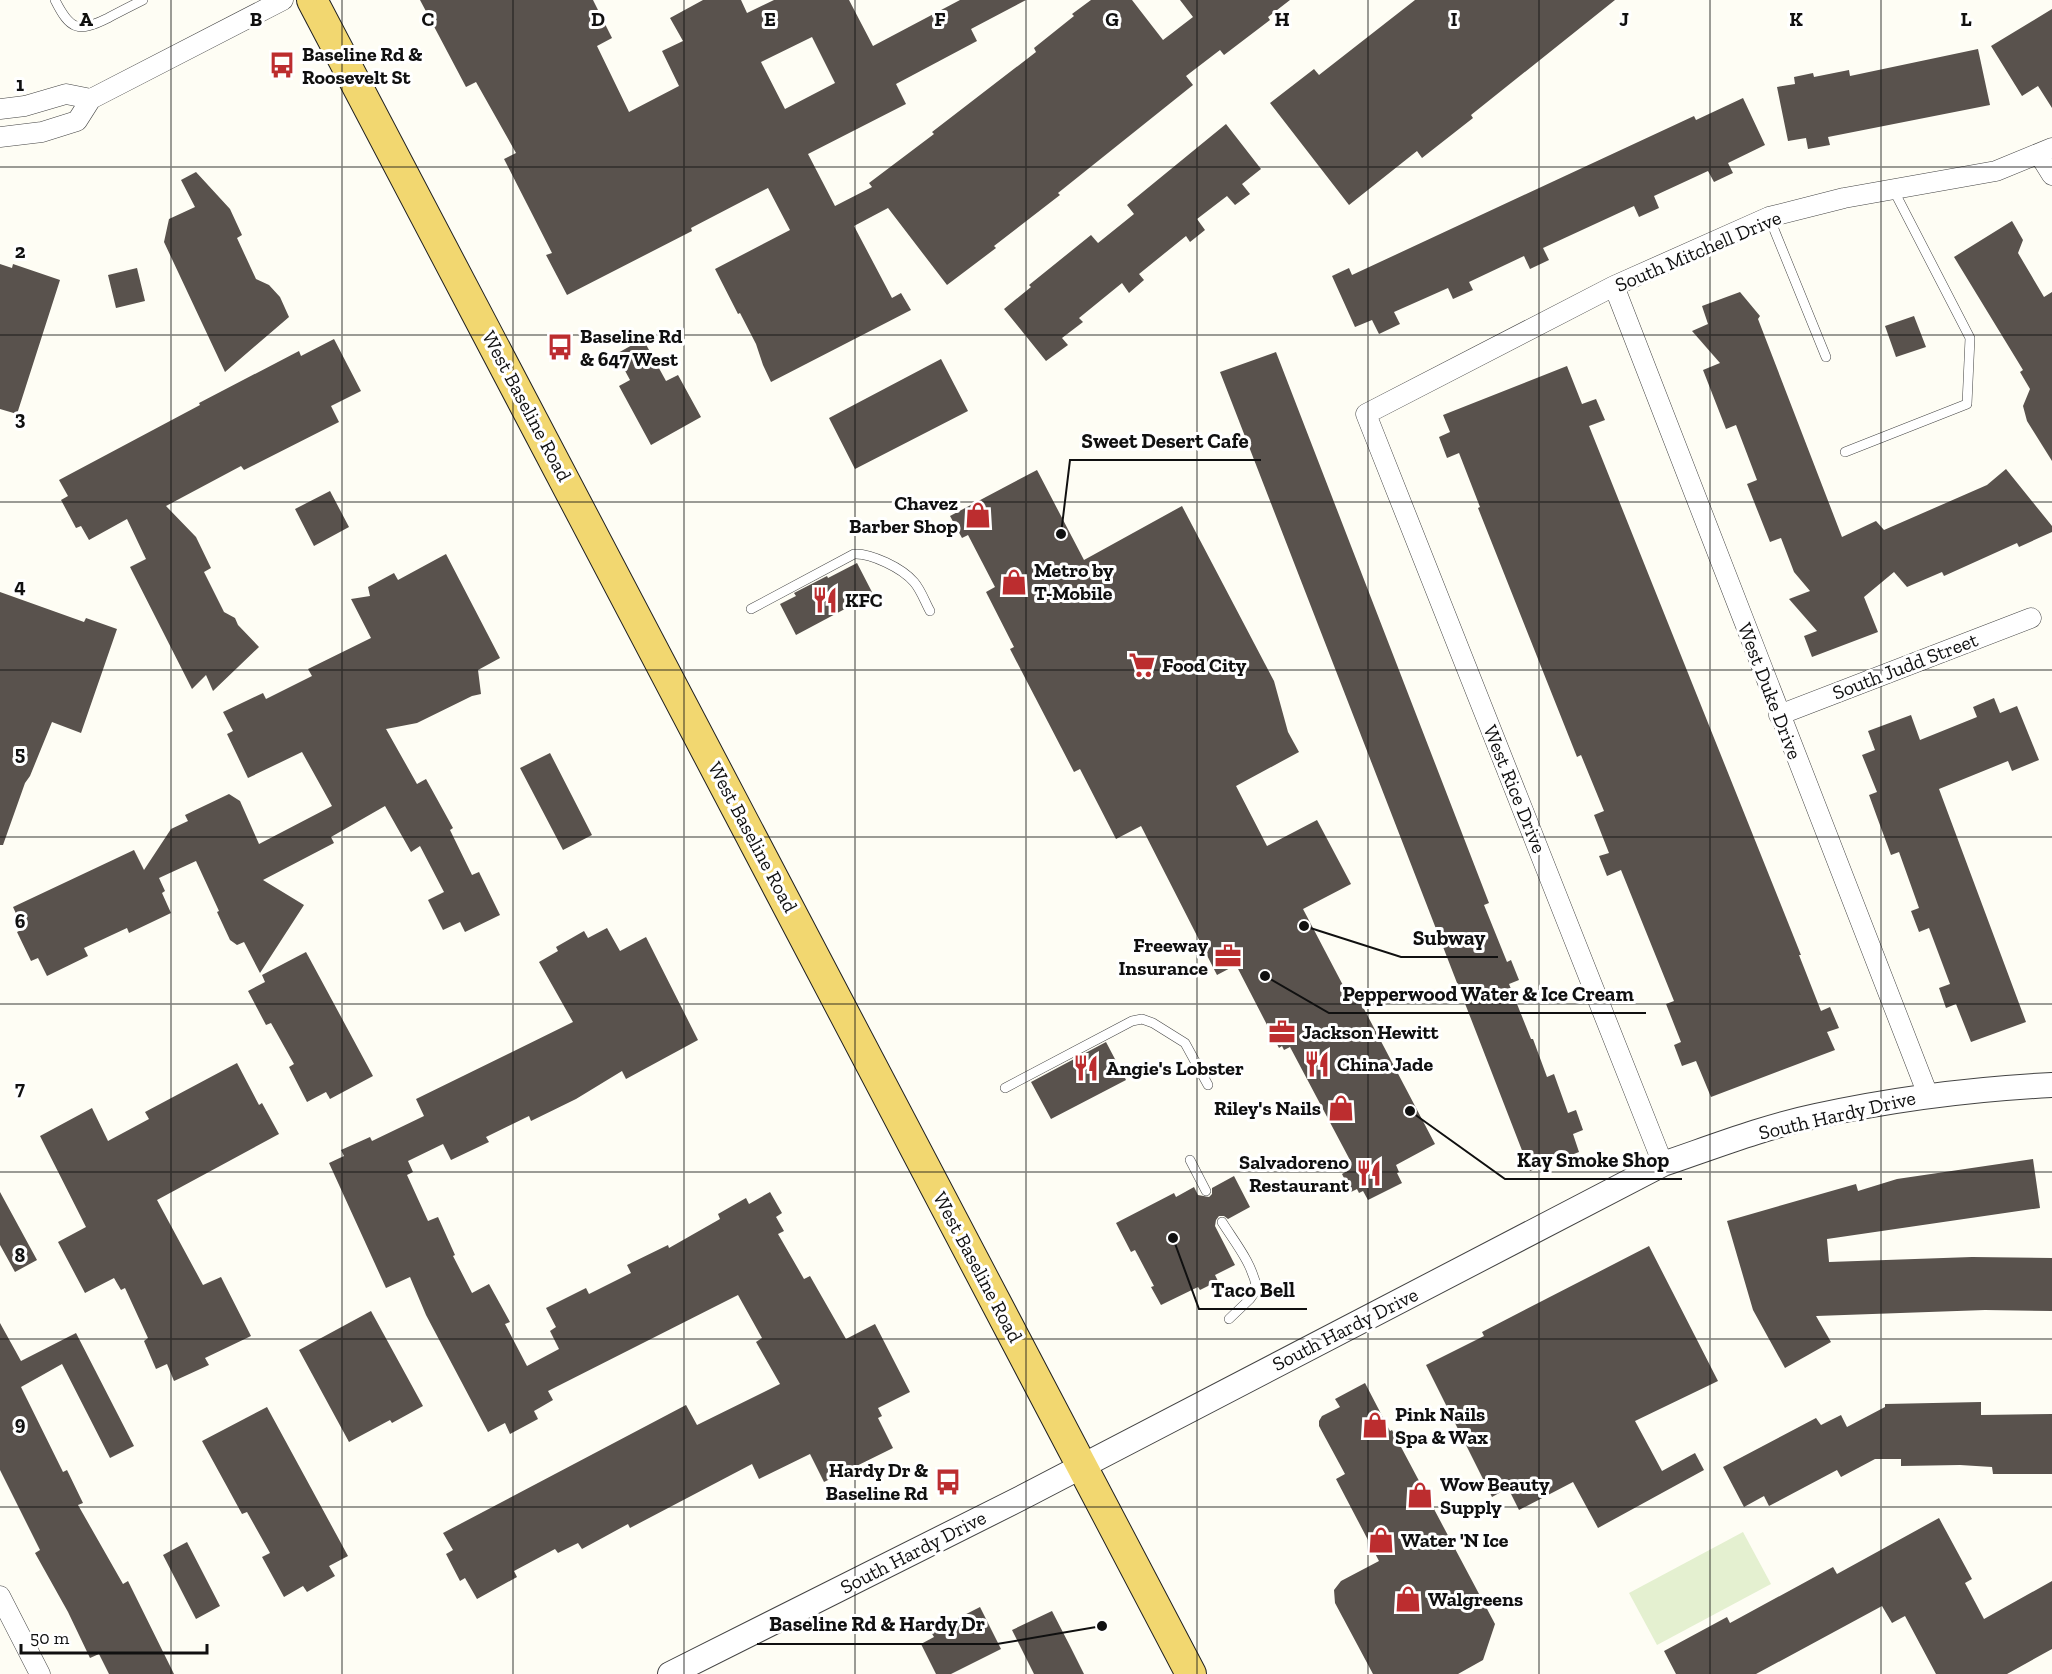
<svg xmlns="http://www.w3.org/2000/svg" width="2052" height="1674" font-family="'Zilla Slab',serif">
<rect width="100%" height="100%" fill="#fefdf4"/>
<!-- pitch -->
<path fill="#e4f0d0" d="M1743 1532 1771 1584 1657 1645 1629 1593Z"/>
<!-- building -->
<path fill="#59524d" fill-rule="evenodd" d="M420 0H593L612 38 597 46 629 112 679 86 662 51 683 41 670 18 703 0H741L747 13 774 0H849L873 46 960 0H1026L971 29 977 41 896 84 906 104 808 154 835 206 872 187 869 183 934 134 932 132 1036 52 1034 48 1074 16 1072 14 1091 0H1132L1163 40 1193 17 1180 0H1290L1268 17 1270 20 1224 55 1220 50 1186 76 1193 85 1058 193 1060 195 994 246 996 248 947 285 888 208 854 226 892 298 901 293 911 310 771 382 763 365 756 344 740 313 738 314 715 269 790 230 768 188 691 228 692 231 567 295 546 255 552 253 504 159 516 153 476 82 466 87ZM812 37 835 83 785 109 761 62Z
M1415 0H1615L1471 115 1473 118 1422 158 1417 151 1349 205 1270 103 1314 69 1319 75Z
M2052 9V108L2038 86 2022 96 1991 46Z
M1978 49 1990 105 1828 137 1830 145 1808 149 1806 138 1788 141 1777 87 1795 84 1794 77 1813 73 1814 77 1849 70 1850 76Z
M1743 98 1765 145 1728 163 1733 173 1714 182 1708 171 1654 196 1659 208 1639 217 1634 206 1543 248 1549 260 1530 269 1524 256 1469 282 1473 290 1453 299 1448 288 1394 312 1400 324 1379 334 1372 320 1355 327 1332 276 1349 268 1352 275 1694 116 1696 120Z
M1226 124 1261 169 1242 184 1250 194 1235 205 1227 196 1197 219 1205 230 1190 242 1186 236 1139 274 1144 280 1129 293 1122 283 1079 318 1083 322 1062 338 1068 345 1046 361 1004 309 1031 287 1029 285 1091 235 1098 243 1134 214 1127 205Z
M196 172 230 209 242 235 237 238 256 279 269 285 280 297 289 317 225 372 164 242 169 219 195 207 181 180Z
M2012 221 2023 240 2018 253 2044 297 2052 292V461L2027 421 2023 406 2030 389 2020 372 2023 370 1954 257Z
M0 264 12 268 13 264 60 280 17 414 0 409Z
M137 268 145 301 116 308 108 275Z
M1740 292 1760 316 1758 319 1842 537 1876 521 1884 530 1987 485 2006 469 2052 526V532L2019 547 2017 543 1944 576 1942 572 1907 587 1894 572 1864 597 1878 632 1812 657 1804 636 1817 631 1789 599 1810 591 1794 572 1781 538 1770 542 1747 484 1757 480 1736 425 1726 429 1703 370 1720 363 1692 331 1708 324 1702 306Z
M1914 316 1926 347 1896 357 1885 326Z
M334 339 361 391 331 406 339 422 244 470 241 466 166 506 196 537 211 568 204 572 224 612 235 618 238 625 259 647 213 691 206 675 192 689 130 567 146 559 127 519 89 540 81 526 76 528 61 500 68 496 59 480 200 405 199 403 299 351 301 356Z
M643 339 666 381 678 375 701 417 651 445 619 386 630 380 616 354Z
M1276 352 1489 903 1484 905 1507 962 1511 960 1519 980 1509 984 1531 1039H1533L1547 1077 1554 1074 1568 1113 1576 1110 1583 1130 1573 1134 1579 1152 1530 1171 1220 372Z
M941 359 968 411 855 469 829 418Z
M1567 366 1582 404 1596 399 1605 420 1589 426 1801 955H1799L1821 1011 1830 1007 1839 1028 1827 1032 1835 1050 1711 1097 1696 1061 1682 1066 1674 1045 1681 1042 1666 1004 1674 1001 1621 870 1607 876 1599 856 1609 853 1594 815 1604 811 1581 755 1577 757 1478 508 1480 507 1459 453 1447 458 1439 437 1450 432 1443 415Z
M1037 470 1084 560 1182 506 1274 681 1288 732 1299 752 1236 786 1267 846 1317 820 1351 884 1303 909 1346 991 1353 988 1435 1144 1396 1165 1399 1172 1397 1173 1402 1183 1368 1200 1363 1191 1359 1193 1357 1189 1351 1192 1342 1174 1347 1171 1344 1165 1351 1162 1290 1047 1284 1050 1282 1046 1279 1048 1236 965 1217 975 1141 826 1116 839 1080 769 1074 772 1010 649 1014 647 986 592 995 587 968 535 962 538 950 516Z
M330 491 349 527 314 546 295 509Z
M446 554 500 658 478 670 481 694 472 696 417 723 386 729 417 784 426 779 453 828 450 830 472 875 479 872 500 915 465 932 460 922 443 930 428 900 444 892 420 846 411 852 385 806 331 837 334 843 263 880 304 905 260 973 244 942 237 945 230 940 217 912 219 911 196 861 159 878 165 891 162 893 171 913 129 933 127 928 84 948 88 956 47 976 38 958 31 961 17 932 23 929 13 907 134 850 144 870 171 829 188 821 185 815 229 794 240 801 259 844 332 806 302 752 248 778 227 734 233 731 223 712 263 693 266 699 312 676 308 669 371 638 351 599 370 596 368 587 394 573 398 580Z
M857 563 873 594 796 635 780 604 796 596 794 593 827 576 828 578Z
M0 592 84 622 86 618 117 629 81 733 52 722 30 776 25 783 3 845H0Z
M1994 698 2000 713 2017 706 2039 760 2012 771 2008 761 1939 789 2026 1022 1971 1042 1956 1004 1946 1008 1939 988 1950 984 1929 928 1919 932 1911 911 1919 908 1899 852 1891 855 1877 817 1869 795 1877 792 1862 755 1875 750 1868 731 1911 715 1920 740 1977 717 1973 707Z
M550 753 592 835 563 850 520 768Z
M607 928 620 951 646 937 698 1040 626 1079 622 1071 576 1099 531 1121 529 1116 486 1137 489 1142 451 1160 443 1144 408 1161 413 1172 407 1175 428 1221 438 1217 455 1255 453 1256 472 1293 489 1284 510 1322 505 1324 527 1366 559 1349 550 1331 556 1327 546 1308 586 1288 589 1294 631 1273 627 1265 668 1245 669 1248 720 1219 718 1214 746 1198 749 1204 770 1192 782 1213 776 1217 784 1231 778 1234 804 1279 810 1276 846 1339 875 1324 910 1392 878 1408 882 1416 878 1418 893 1448 824 1482 810 1454 759 1479 752 1464 630 1528 628 1524 582 1549 578 1543 558 1553 555 1549 514 1571 517 1577 477 1599 465 1578 460 1581 446 1554 453 1550 443 1533 686 1405 697 1425 780 1384 756 1342 762 1338 738 1295 548 1391 553 1400 534 1411 538 1419 510 1434 505 1423 488 1432 426 1315 410 1277 386 1288 329 1163 344 1156 341 1150 370 1137 372 1141 424 1116 416 1099 573 1022 539 962 558 951 556 947 584 931 588 938Z
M306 952 373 1076 330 1099 326 1092 307 1102 289 1067 294 1064 271 1023 266 1025 248 991 265 982 262 975Z
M1106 1042 1126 1080 1051 1119 1031 1082Z
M237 1063 259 1105 262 1103 279 1134 157 1200 203 1285 221 1277 251 1336 205 1358 209 1365 174 1381 167 1364 156 1369 144 1341 148 1338 125 1288 121 1290 114 1278 85 1293 58 1242 86 1227 40 1136 92 1108 108 1141 149 1119 145 1112Z
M2033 1159 2040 1208 1827 1239 1829 1262 1972 1257 2052 1258V1311L1985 1310 1816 1316 1831 1342 1785 1368 1753 1310 1727 1221 1856 1184 1858 1191 1897 1179Z
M1234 1176 1250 1207 1228 1219 1224 1216H1219L1216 1220 1215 1226 1235 1265 1215 1275 1218 1281 1200 1290 1198 1287 1161 1305 1151 1287 1154 1286 1135 1250 1131 1252 1116 1223 1174 1193 1176 1197 1194 1187 1198 1195 1209 1197 1212 1194V1188Z
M0 1192 37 1260 15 1272 0 1245Z
M1649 1246 1718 1381 1635 1421 1662 1471 1695 1453 1704 1470 1598 1528 1573 1482 1519 1510 1508 1488 1492 1497 1426 1365 1484 1336 1482 1332Z
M371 1311 423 1406 392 1423 390 1420 349 1442 299 1350Z
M0 1323 21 1361 76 1333 134 1446 110 1458 62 1364 21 1387 63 1472 67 1470 83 1503 78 1505 123 1584 128 1581 174 1674H109L99 1654 90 1658 68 1612 35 1553 40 1550 0 1470Z
M1365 1383 1390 1431 1392 1430 1495 1624 1483 1660 1458 1674H1373L1335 1603 1334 1590 1341 1581 1379 1561 1336 1479 1345 1474 1319 1426V1421L1322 1416 1340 1407 1335 1399Z
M1981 1402V1415L2052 1414V1474H1993L1992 1467 1960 1465 1901 1466V1459H1875L1841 1477 1837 1470 1769 1506 1764 1496 1744 1507 1723 1467 1816 1418 1821 1425 1841 1415 1847 1427 1885 1407V1404Z
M267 1407 348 1556 329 1566 335 1576 307 1592 303 1586 284 1597 262 1557 270 1553 247 1512 242 1514 202 1441Z
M1939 1518 1972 1579 1965 1583 1984 1619 2052 1581V1649L2007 1674H1936L1905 1616 1892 1623 1882 1606 1756 1674H1676L1664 1651 1727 1617 1730 1623 1833 1567 1837 1574Z
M187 1542 220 1606 196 1619 163 1555Z
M980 1607 1001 1649 951 1674H936L921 1644 934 1637 931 1632Z
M1052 1611 1070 1646 1084 1674H1034L1012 1630Z"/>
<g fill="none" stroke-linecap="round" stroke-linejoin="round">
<!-- service casing -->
<g stroke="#434343" stroke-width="10">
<path id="service" d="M55 0C70 30 78 33 108 18 119 12 131 6 143 0
M1769 217 1826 357
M1845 452 1967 404 1970 338 1893 189
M751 609 854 554C871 553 902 568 914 582 921 590 925 602 930 611
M1005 1088 1132 1021 1142 1019 1153 1023 1185 1043 1208 1085
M1190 1160 1206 1191
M1222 1222C1236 1244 1252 1263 1257 1289L1250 1299 1229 1319"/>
</g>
<!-- minor casing -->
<g stroke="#434343" stroke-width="21">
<path id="minor" d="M0 109 25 106 66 94 91 99
M0 137 42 132 77 121 91 99 283 0
M2039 154 2052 175
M1614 286 1928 1095
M1779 715 2031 618
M1663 1164 1366 414 1614 286 1769 217 1844 198 1996 171 2052 148
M0 1596 40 1674"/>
</g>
<!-- tertiary casing -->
<g stroke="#434343" stroke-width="26">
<path id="tertiary" d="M670 1674 1021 1498 1663 1164C1713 1147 1764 1127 1816 1116 1894 1099 1972 1089 2052 1085"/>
</g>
<!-- primary casing -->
<g stroke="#212121" stroke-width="32">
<path id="primary" d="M312 0 1191 1674"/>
</g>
<!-- service -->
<use href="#service" stroke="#fff" stroke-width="9"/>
<!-- minor -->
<use href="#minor" stroke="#fff" stroke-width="20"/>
<!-- tertiary -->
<use href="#tertiary" stroke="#fff" stroke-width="24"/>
<!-- primary -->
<use href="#primary" stroke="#f2d770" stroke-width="30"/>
</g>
<!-- grid -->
<path fill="none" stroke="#101010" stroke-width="1.5" stroke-opacity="0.55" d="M171 0V1674M342 0V1674M513 0V1674M684 0V1674M855 0V1674M1026 0V1674M1197 0V1674M1368 0V1674M1539 0V1674M1710 0V1674M1881 0V1674M0 167H2052M0 335H2052M0 502H2052M0 670H2052M0 837H2052M0 1004H2052M0 1172H2052M0 1339H2052M0 1507H2052"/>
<!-- icons -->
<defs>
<g id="bus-bare" transform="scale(2.07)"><path d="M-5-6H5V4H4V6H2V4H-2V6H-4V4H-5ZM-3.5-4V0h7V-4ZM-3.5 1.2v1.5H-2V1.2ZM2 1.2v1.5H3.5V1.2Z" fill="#bc2d2f" stroke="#fff" stroke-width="2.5" paint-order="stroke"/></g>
<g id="shop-bare" transform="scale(2.07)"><path d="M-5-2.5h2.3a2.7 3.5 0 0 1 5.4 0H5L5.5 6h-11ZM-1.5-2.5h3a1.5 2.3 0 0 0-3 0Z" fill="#bc2d2f" stroke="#fff" stroke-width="2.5" paint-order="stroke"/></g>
<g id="restaurant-bare" transform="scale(2.07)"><path d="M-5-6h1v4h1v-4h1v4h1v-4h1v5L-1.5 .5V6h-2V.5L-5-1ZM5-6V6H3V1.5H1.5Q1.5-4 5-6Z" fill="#bc2d2f" stroke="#fff" stroke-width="2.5" paint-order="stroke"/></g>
<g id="supermarket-bare" transform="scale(2.07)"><path d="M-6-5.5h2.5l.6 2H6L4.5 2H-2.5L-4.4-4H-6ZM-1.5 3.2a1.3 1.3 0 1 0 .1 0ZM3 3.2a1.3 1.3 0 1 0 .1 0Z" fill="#bc2d2f" stroke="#fff" stroke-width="2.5" paint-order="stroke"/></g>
<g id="office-bare" transform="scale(2.07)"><path d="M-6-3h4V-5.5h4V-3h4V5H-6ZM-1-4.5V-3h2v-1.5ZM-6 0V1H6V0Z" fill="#bc2d2f" stroke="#fff" stroke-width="2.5" paint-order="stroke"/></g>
</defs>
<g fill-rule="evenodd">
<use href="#bus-bare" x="282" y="65"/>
<use href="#bus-bare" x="560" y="347"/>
<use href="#shop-bare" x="978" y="515"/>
<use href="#shop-bare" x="1014" y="582"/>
<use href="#restaurant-bare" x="825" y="600"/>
<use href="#supermarket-bare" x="1142" y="665"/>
<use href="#office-bare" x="1228" y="956"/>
<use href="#office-bare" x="1282" y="1032"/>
<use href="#restaurant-bare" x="1317" y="1064"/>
<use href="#restaurant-bare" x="1086" y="1068"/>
<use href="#shop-bare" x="1341" y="1108"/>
<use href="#restaurant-bare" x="1369" y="1173"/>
<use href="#shop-bare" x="1375" y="1425"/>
<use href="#bus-bare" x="948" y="1482"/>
<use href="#shop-bare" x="1420" y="1495"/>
<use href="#shop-bare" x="1381" y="1540"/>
<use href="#shop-bare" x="1408" y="1599"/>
</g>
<g text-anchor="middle" stroke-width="6" stroke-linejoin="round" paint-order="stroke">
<!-- poi labels -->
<g font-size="20" font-weight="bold" fill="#101010" stroke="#fff" text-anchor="start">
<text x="302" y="61">Baseline Rd &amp;<tspan x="302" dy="23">Roosevelt St</tspan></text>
<text x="580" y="343">Baseline Rd<tspan x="580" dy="23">&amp; 647 West</tspan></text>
<text x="958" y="510" text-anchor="end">Chavez<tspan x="958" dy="23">Barber Shop</tspan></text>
<text x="1034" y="577">Metro by<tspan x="1034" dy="23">T-Mobile</tspan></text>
<text x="845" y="607">KFC</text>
<text x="1162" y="672">Food City</text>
<text x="1208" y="952" text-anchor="end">Freeway<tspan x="1208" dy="23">Insurance</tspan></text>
<text x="1302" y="1039">Jackson Hewitt</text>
<text x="1337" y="1071">China Jade</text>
<text x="1106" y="1075">Angie's Lobster</text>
<text x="1321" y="1115" text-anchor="end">Riley's Nails</text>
<text x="1349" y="1169" text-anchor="end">Salvadoreno<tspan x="1349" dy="23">Restaurant</tspan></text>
<text x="1395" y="1421">Pink Nails<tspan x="1395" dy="23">Spa &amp; Wax</tspan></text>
<text x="928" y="1477" text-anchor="end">Hardy Dr &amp;<tspan x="928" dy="23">Baseline Rd</tspan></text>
<text x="1440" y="1491">Wow Beauty<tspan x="1440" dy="23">Supply</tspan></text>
<text x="1401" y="1547">Water 'N Ice</text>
<text x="1428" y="1606">Walgreens</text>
</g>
<!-- street labels -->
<g font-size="20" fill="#101010" stroke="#fff">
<text transform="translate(1698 251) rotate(-23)" y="7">South Mitchell Drive</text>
<text transform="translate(527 406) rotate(62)" y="7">West Baseline Road</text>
<text transform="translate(1905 666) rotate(-21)" y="7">South Judd Street</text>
<text transform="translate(1770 691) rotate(69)" y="7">West Duke Drive</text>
<text transform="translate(1515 789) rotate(68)" y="7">West Rice Drive</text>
<text transform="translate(753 837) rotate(62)" y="7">West Baseline Road</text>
<text transform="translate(1837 1115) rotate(-13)" y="7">South Hardy Drive</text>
<text transform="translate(978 1267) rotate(62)" y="7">West Baseline Road</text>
<text transform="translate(1345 1329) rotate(-27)" y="7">South Hardy Drive</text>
<text transform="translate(913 1552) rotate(-27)" y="7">South Hardy Drive</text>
</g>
</g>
<g font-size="20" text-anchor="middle" font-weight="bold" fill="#101010" stroke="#fff" stroke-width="6" stroke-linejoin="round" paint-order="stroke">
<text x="86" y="26">A</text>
<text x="256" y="26">B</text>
<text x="428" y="26">C</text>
<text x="598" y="26">D</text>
<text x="770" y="26">E</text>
<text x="940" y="26">F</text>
<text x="1112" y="26">G</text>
<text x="1282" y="26">H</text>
<text x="1454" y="26">I</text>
<text x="1624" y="26">J</text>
<text x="1796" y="26">K</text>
<text x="1966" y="26">L</text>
<text x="20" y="91">1</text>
<text x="20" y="258">2</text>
<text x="20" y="425">3</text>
<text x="20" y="593">4</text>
<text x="20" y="760">5</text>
<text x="20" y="928">6</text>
<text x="20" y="1095">7</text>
<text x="20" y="1262">8</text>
<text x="20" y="1430">9</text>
</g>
<!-- callouts -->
<path fill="none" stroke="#101010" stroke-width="2" d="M1061 534L1070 460H1261M1304 926L1401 957H1498M1265 976L1329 1013H1646M1410 1111L1505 1179H1682M1173 1238L1199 1309H1307M1102 1626L997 1644H757"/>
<g fill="#101010" stroke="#fff" stroke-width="2">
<circle cx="1061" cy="534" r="6"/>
<circle cx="1304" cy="926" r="6"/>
<circle cx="1265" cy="976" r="6"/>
<circle cx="1410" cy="1111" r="6"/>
<circle cx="1173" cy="1238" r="6"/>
<circle cx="1102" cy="1626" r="6"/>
</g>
<g font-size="21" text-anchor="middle" font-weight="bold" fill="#101010" stroke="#fff" stroke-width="6" stroke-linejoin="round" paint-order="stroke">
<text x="1165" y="448">Sweet Desert Cafe</text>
<text x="1449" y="945">Subway</text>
<text x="1488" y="1001">Pepperwood Water &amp; Ice Cream</text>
<text x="1593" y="1167">Kay Smoke Shop</text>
<text x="1253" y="1297">Taco Bell</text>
<text x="877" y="1631">Baseline Rd &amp; Hardy Dr</text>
</g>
<!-- scale -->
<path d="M21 1644v9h186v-9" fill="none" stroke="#101010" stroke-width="3"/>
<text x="30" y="1644" font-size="18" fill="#101010" stroke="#ffffff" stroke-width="4.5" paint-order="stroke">50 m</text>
</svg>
